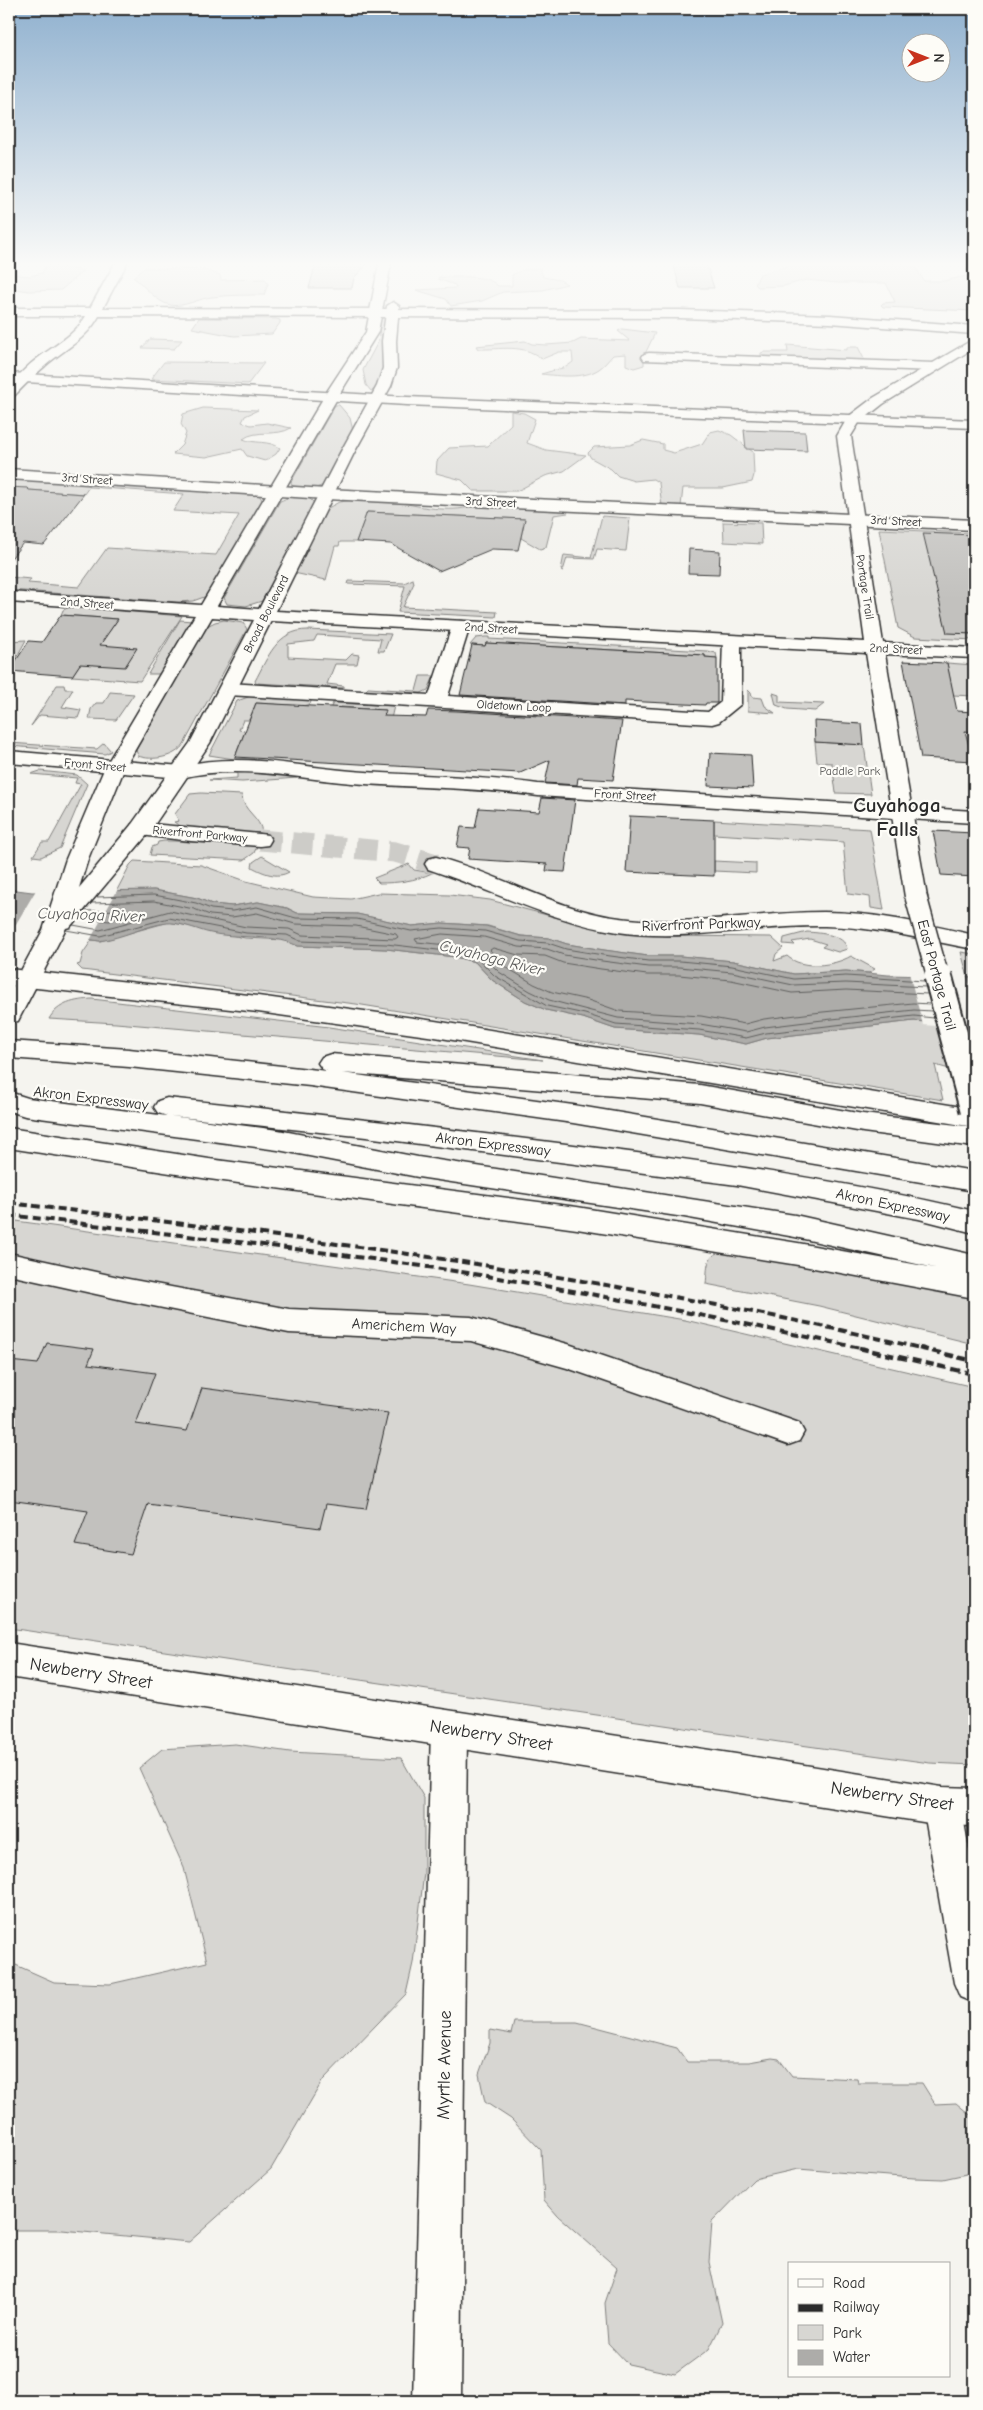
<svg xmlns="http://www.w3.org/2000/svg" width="983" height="2410" font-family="'Comic Neue',sans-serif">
<rect width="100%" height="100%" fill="#f5f4ef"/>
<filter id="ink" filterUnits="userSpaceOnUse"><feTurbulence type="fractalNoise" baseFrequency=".02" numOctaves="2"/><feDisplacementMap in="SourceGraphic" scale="10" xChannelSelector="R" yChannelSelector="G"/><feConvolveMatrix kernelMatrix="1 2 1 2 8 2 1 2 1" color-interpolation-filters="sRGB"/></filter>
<g filter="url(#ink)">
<!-- green -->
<path fill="#d7d6d2" stroke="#81807e" d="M798 263H899L915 267 924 281H944L967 276 965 263H974V311L883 307 881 305 883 303 895 302 886 283H838L806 280 784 286 758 287 755 284 760 274Z
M51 265 83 271 61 290 29 291 9 288V274L30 276 42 273 45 267Z
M144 268 204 270 220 275 221 280 265 279 268 284 264 295C247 295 229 295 212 297 200 298 183 308 170 305 156 302 144 285 133 277Z
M540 268 543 277 560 280 567 284 543 290 503 292 482 301 451 306 446 299 416 290 456 288 455 285 438 279 439 277C456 278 486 273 498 286H512V275L520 271Z
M199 318 276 319 280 320V323L272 334 234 336 192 328Z
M381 318H386L384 369 376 389 371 391 366 385 363 370 378 342Z
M622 329 655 333 644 356V365L634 368 626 365V354L613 355C609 359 605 365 599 369 584 379 559 376 541 374L566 367 573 362 572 352H559L542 359C523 343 500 350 478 349L476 346 525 341 532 344 546 345 573 343 581 339 630 341 618 331Z
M150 339 182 340 174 349 142 348Z
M787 345 847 350V347H858L865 361 761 358V353L764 352H788Z
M164 362 264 363 248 384 151 379Z
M335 405H339L350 418 353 431 324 485 313 489 292 486 291 482Z
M203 408 258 410 245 416 242 422 251 425 267 423 291 428C277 437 256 429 243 439 254 444 269 440 280 448L276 454 265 461 247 456 242 449 206 457 173 454 182 445 186 433 181 424 183 414Z
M511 411 524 413 535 419 527 443 546 450 586 455 564 471 545 476 517 491H473L462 480 436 473 437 461 449 448 488 446 511 424Z
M719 430 731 435 753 452 754 475 752 482 723 488H683L681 506H662L659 483 653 479 634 481 618 476 611 469 591 458 588 453 594 447 630 445 643 440 663 444V450L674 453 702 444 710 432Z
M9 478 250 494 259 495 263 501 207 596 193 601 178 602 9 590V577L31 579 28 583 79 587 107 548 216 555 239 515 173 511 184 494 89 487 84 494 29 490 27 488 9 489Z
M290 497 309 498 314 503 262 601 246 606 227 604 224 598 280 501Z
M352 500C368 501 388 499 403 503 425 508 454 513 477 505L566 510 568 513 554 515 546 547 540 549 521 538 524 519 367 512 356 542H340L339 546H335L326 580 294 573 328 508 339 502Z
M602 516 630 518 626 551 597 549 594 559 567 558 563 571 561 570 564 555 591 558Z
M723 522 761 523 762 544 724 542Z
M879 529 974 533V640L915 637 898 628Z
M413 579 414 583 403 607 497 612 496 617 398 612 405 586 348 584 349 581 404 583Z
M70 607 182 616 140 681 72 676 80 664 67 643 88 631 109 632 118 619 61 615 63 610Z
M180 620 192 621 161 674H148Z
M224 620 243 623 247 629 184 744C175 758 152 761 138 756L136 750 207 626 215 622Z
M308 630 391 634 384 651H378L381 639 317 635 314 641 288 644V657L346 660 352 654 359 655 357 664H335L327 684 344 686V688L256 683 255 681C268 657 277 630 308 630Z
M485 637H489V639L707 651 716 653 717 658 705 657V655L486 643 485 646 470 645 476 638Z
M26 640 9 671V641Z
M947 663 974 665V698L973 696 953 695Z
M420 676H434L428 690 421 693 365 691 368 688 416 691Z
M57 685H64L65 689H73L62 707 81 710 78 718 40 715 31 726Z
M748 690 751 693 752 697 762 698 765 706 775 713 748 711Z
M110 692 134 694 116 720 89 719 91 709 96 703H104Z
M773 693 779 695V702L824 704 815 711 787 709 776 705Z
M251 696 312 699 310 704 303 706 256 703 249 720H243L239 730 245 731 234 759 209 755 237 701Z
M333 703 394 706 390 723 382 722 385 710 341 707 335 725 327 708 331 707Z
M815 742 864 745 871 794 836 793 832 763 817 762Z
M9 743 97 749 104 743 111 751 105 754 10 746Z
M40 771 77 775 87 784 60 848 41 857 33 856 42 842H49L81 784 75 783 77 778 31 774Z
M237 771 300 775 297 778 242 782 209 780 237 778Z
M201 793 242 795C242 811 261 817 262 833 241 832 189 835 174 822L179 821 175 814 190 794Z
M714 820 870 829 884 910 871 908 870 897 848 894 843 842 714 834Z
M164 841H174L257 846 254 853 244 860 150 855 152 847 157 845 158 842Z
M262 856 289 872C277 879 263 873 252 867L253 862Z
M134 861 201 865 246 881 313 897 351 899 378 893 450 895 490 900 600 929 665 936 771 937 783 948 776 954 774 961 787 956C802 970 834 966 851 956L875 969 869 973 846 971 794 974 733 961 680 956H648L604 950 567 944 549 938 521 936 488 926 442 923 412 926 357 914 297 913 287 908 258 902 232 906 212 904 197 898 154 890 116 892 130 865Z
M714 861 756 863V873L714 871Z
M409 864 414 870 432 873C415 881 397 883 379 883L374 878Z
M169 922 245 938 286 940 298 946 386 949 455 957 475 962 492 980 525 1001 546 1010 583 1018 615 1029 699 1035 746 1044 767 1038 914 1021 974 1026V1073H964L935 1065 943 1100 356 1004 82 970 77 965 80 964 83 953 92 940 100 941Z
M807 932C819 933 845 934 847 949L838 952 822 947 826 944 810 939 792 942 795 945 783 944 784 938Z
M961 952 974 954V977H968Z
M92 999 329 1027 543 1060 116 1023 49 1019C58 1003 75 1000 92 999Z
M9 1220 469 1284 685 1320 974 1387V1765L930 1763 779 1742 9 1628Z
M723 1250 974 1296V1344L819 1306 706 1284C708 1266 705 1257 723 1250Z
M235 1744 290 1752 401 1758 424 1798V1873L413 1963 406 1994 323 2080 271 2169 189 2242 62 2230H9V1962L54 1982 110 1984 207 1962 184 1868 139 1768 162 1749Z
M514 2022H577L677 2048 687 2062H749L772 2058 779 2059 792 2076 857 2079 858 2083H922L935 2104 956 2103 974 2118V2169L971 2173 943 2179 914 2178 798 2169 754 2179 712 2222 709 2262 722 2323 709 2349 675 2374 628 2364 608 2343 605 2303 617 2268 558 2216 544 2200 541 2150 511 2119 485 2102 479 2074 490 2043V2030L511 2034Z"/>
<!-- water -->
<path fill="#adaca9" stroke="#797877" d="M9 889 32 892 154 890 197 898 212 904 232 906 258 902 287 908 297 913 357 914 412 926 442 923 486 926 521 936 549 938 567 944 604 950 648 956H680L733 961 794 974 846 971 888 975 974 977V1026L914 1021 767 1038 746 1044 699 1035 615 1029 583 1018 546 1010 525 1001 492 980 475 962 455 957 386 949 298 946C268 932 231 941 200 930 191 927 175 922 167 923 143 926 123 938 99 941L9 926Z"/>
<!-- pier -->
<path fill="#f5f4ef" d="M118 889 89 942 13 929 36 890Z
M909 973 966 974 974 1001V1029L923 1025Z"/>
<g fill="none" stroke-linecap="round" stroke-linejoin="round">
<!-- shore -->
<path stroke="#5f5f5d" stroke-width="1" d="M97 897 154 895 196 903 211 909 232 911 257 907 296 918 357 919 411 931 442 928 485 931 520 941 548 943 566 949 603 955 648 961H680L732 966 794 979 846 976 924 981
M79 918 110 921 126 913 124 910 85 911
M73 925 100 930 170 911 246 927 289 929 302 935 395 939 398 937 396 934 356 926 295 924 257 913 232 917 210 915 194 909 154 901 92 903
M66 930 100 936 169 918 246 933 287 935 300 941 386 944 455 952 476 957 495 976 547 1006 585 1014 616 1024 699 1030 746 1038 766 1033 914 1016 934 1018
M926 987 846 983 793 985 732 972 679 967H648L602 961 564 955 547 949 519 947 484 937 442 934 415 939 417 942 457 946 479 952 499 972 530 991 549 1000 618 1018 700 1024 746 1032 765 1027 814 1021 914 1010 932 1011
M928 994 846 990 792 993 731 980 679 975H647L601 969 563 963 545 956 518 955 493 948 490 950 504 966 534 984 552 992 588 1000 619 1011 701 1016 745 1024 764 1019 813 1013 913 1003 930 1004"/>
</g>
<!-- building -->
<path fill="#c2c1be" stroke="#2b2b2b" d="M316 263H368L354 278 352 288H309Z
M673 263H706L714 288H680Z
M744 430 805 432 807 451 746 449Z
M9 487 27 488 29 490 84 494 44 545 23 543 9 561Z
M367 512 525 519 518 550 492 549 439 571 391 544 356 542Z
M923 533 974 535V634L947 633Z
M689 549 720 551 719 574 688 573Z
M61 615 118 619 100 645 137 648 125 667 80 664 72 676 9 671 29 641 42 642Z
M486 643 705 655V657L717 658V703H706L705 705 625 701V705L460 695 472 645 485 646Z
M903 661 947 663 957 711 974 712V732L965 731 973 761 921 758Z
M256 703 386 710 384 716 426 717 428 710 457 711 622 721 613 780 578 778 577 785 545 783 550 760 520 773 235 757Z
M814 721 862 724 864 745 815 742Z
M710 753 751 755 753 788 708 786Z
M542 798 575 800 565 872 546 871 547 864 468 859 470 848 457 847 461 827 475 828 479 808 539 812Z
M630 816 714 820V876L626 872Z
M933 831 974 833V877L941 875Z
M47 1343 94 1349 88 1364 155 1373 136 1424 187 1431 202 1388 388 1413 366 1509 326 1504 320 1528 148 1504 131 1554 75 1545 88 1511 9 1500V1361L38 1364Z"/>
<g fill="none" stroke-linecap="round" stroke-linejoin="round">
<!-- minor-tunnel -->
<path stroke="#cdccc8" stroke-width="21" stroke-dasharray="21 11" stroke-linecap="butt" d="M260 840 395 852 436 864"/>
<!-- minor casing -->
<g stroke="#2b2b2b" stroke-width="3">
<path id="minor" d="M115 263H127L103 308 680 310 830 315 974 326V334L830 323 680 318 99 316C86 340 64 349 45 366 34 375 24 386 14 396L9 397V386C18 376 27 366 38 358 55 345 75 335 86 316H9V308H90Z
M649 353 934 363 941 367 934 371 644 360 642 357 644 354Z
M9 469 326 489 974 520V530L326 499 9 479Z
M461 621 467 622 470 626 448 696 708 712 721 702 723 640 726 636H738L741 640V704L719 722 712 724 228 695 221 693 219 689 221 685 228 683 429 695 452 626 455 622Z
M140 823 260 834 268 835 271 840 268 845 260 846 191 841 132 834 129 829 132 824Z
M436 857C498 873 556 910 620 918 688 927 756 912 824 912 875 912 925 924 974 935V949C925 940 876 927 825 926 756 925 687 942 618 932 556 923 489 889 428 869L425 864 428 859Z
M9 1253 123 1278 289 1309 471 1317 568 1344 788 1419 799 1423 804 1432 799 1441 788 1445 567 1368 471 1341 289 1333 123 1300 9 1275Z
M449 1711 462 1716 467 1729 461 2401H413L431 1729 436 1716Z
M942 1787 955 1793 961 1806 974 1877V2003L960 1997 954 1983 923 1806 929 1793Z"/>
</g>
<!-- tertiary casing -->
<g stroke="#2b2b2b" stroke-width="3">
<path id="tertiary" d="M9 373 407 397 974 420V428L407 405 9 381Z
M9 751 181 766C238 752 294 766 352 771 414 776 476 775 538 784L974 811V823L538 796C476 787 414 788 352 783 294 778 238 764 181 778L9 763Z
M9 1643 736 1754 942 1787 974 1788V1826L942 1825 9 1677Z"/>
</g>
<!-- secondary casing -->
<g stroke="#2b2b2b" stroke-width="3">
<path id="secondary" d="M379 263H391L378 332 342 390 217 606 259 609 340 453 377 386 383 368 382 341 387 306 393 302 399 306 396 341 397 368 391 386 354 453 276 611 865 642 837 436 848 417 873 398 974 339V348L883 404 859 423 851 436 883 643 974 648V658L885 654 927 897 924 902 916 904 908 902 905 897 866 653 271 621 210 743 148 834 70 927 66 928 21 1015 18 1021 9 1023V993L43 930 66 859 105 767 195 615 9 602V592L201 605 328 390 366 332ZM212 617 254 620 190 743 132 824 79 888 88 859 125 767Z"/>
</g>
<!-- motorway casing -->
<g stroke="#2b2b2b" stroke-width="3">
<path id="motorway" d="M9 969 258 996 435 1021 974 1109V1127L435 1037 258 1012 9 985Z
M9 1041 129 1049 327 1071 322 1069 318 1063 322 1057 331 1054 700 1085 863 1114 974 1127V1147L863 1132 700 1103 342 1073 573 1105 974 1171V1191L573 1123 310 1086 129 1067 9 1058Z
M9 1092 28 1098 167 1116 158 1113 154 1107 158 1101 167 1098C300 1112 433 1127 566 1144 703 1161 840 1179 974 1211V1233L919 1219 737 1185 366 1137 170 1116 278 1130 418 1157 795 1215 974 1255V1298L798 1265 577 1229 209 1179 9 1148V1128L209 1159 577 1207 798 1243 935 1268 795 1237 684 1217 418 1177 278 1150 25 1116 9 1111Z"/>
</g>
<!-- minor -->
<use href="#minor" fill="#fdfcf7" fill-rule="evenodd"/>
<!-- tertiary -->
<use href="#tertiary" fill="#fdfcf7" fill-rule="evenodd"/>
<!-- secondary -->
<use href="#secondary" fill="#fdfcf7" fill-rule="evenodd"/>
<!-- motorway -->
<use href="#motorway" fill="#fdfcf7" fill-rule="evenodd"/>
<!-- rail-far1 -->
<path stroke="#2b2b2b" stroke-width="4" stroke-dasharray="8 4" stroke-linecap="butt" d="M9 1203C316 1239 623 1278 924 1349
M9 1215C166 1234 324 1250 480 1275 609 1296 737 1322 865 1349"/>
<!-- rail -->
<path stroke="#2b2b2b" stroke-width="4.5" stroke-dasharray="9 4.5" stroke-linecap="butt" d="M859 1348 974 1374
M919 1348 974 1361"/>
<!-- secondary-bridge-far1 casing -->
<g stroke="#2b2b2b" stroke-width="24" stroke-linecap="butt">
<path id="secondary-bridge-far1" d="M916 897 938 977"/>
</g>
<!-- secondary-bridge casing -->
<g stroke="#2b2b2b" stroke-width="31" stroke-linecap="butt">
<path id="secondary-bridge" d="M938 976 974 1110"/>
</g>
<!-- secondary-bridge-far1 -->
<use href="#secondary-bridge-far1" stroke="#fdfcf7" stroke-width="21"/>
<!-- secondary-bridge -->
<use href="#secondary-bridge" stroke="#fdfcf7" stroke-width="27"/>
</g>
</g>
<!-- sky -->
<linearGradient id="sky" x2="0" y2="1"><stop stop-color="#90b1cf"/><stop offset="0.44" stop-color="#fafaf8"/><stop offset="1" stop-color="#fafaf8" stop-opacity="0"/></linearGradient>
<rect width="983" height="600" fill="url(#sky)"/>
<g text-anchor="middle" stroke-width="4.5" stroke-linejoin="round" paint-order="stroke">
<!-- far-street labels -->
<g font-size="12" fill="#2b2b2b" stroke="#fdfcf7">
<text transform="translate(87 479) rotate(4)" y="4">3rd Street</text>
<text transform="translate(491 502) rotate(3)" y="4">3rd Street</text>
<text transform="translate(896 521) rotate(3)" y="4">3rd Street</text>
<text transform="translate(865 587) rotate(81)" y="4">Portage Trail</text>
<text transform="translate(87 603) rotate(4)" y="4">2nd Street</text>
<text transform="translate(266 614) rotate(-63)" y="4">Broad Boulevard</text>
<text transform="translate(491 628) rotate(3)" y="4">2nd Street</text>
<text transform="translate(896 649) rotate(3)" y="4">2nd Street</text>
<text transform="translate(514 706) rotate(3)" y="4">Oldetown Loop</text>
<text transform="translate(95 765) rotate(5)" y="4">Front Street</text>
<text transform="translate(625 795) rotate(3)" y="4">Front Street</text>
<text transform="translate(200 834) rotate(5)" y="4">Riverfront Parkway</text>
</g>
<!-- far-park labels -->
<g font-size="12" fill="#565655" stroke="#fdfcf7">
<text x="850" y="775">Paddle Park</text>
</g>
<!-- street labels -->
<g font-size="15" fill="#2b2b2b" stroke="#fdfcf7">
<text transform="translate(701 924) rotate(-2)" y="5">Riverfront Parkway</text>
<text transform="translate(937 975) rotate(75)" y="5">East Portage Trail</text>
<text transform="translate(91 1098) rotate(7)" y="5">Akron Expressway</text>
<text transform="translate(493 1144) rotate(7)" y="5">Akron Expressway</text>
<text transform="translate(893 1205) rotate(12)" y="5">Akron Expressway</text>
<text transform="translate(404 1326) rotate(3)" y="5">Americhem Way</text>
</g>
<!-- water labels -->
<g font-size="16" font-style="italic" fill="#585857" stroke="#fdfcf7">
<text transform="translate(91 914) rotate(2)" y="6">Cuyahoga River</text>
<text transform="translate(492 957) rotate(14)" y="6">Cuyahoga River</text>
</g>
<!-- near-street labels -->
<g font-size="18" fill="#2b2b2b" stroke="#fdfcf7">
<text transform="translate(91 1673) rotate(9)" y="6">Newberry Street</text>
<text transform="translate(491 1735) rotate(9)" y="6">Newberry Street</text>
<text transform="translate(892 1796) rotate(8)" y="6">Newberry Street</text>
<text transform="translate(444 2065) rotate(-89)" y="6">Myrtle Avenue</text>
</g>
<!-- far-town labels -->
<g font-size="21" font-weight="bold" fill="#2b2b2b" stroke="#fdfcf7">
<text x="897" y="812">Cuyahoga<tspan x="897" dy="24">Falls</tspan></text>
</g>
</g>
<!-- margin -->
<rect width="983" height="2410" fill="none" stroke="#fdfcf7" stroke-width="30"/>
<rect x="15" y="15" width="953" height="2380" fill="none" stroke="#2b2b2b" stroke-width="2" filter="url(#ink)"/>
<!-- legend -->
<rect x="788" y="2262" width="162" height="115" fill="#fdfcf7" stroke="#a9a8a5"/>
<rect x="798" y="2279" width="25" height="8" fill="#fdfcf7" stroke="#a9a8a5"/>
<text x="833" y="2288" font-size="15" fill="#2b2b2b">Road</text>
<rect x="798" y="2304" width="25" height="8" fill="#2b2b2b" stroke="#a9a8a5"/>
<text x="833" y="2312" font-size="15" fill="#2b2b2b">Railway</text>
<rect x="798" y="2325" width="25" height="15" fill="#d7d6d2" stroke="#a9a8a5"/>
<text x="833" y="2338" font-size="15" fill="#2b2b2b">Park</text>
<rect x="798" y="2350" width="25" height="15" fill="#adaca9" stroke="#a9a8a5"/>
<text x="833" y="2362" font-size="15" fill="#2b2b2b">Water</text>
<!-- north arrow -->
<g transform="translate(926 58) rotate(90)"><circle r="24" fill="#fdfcf7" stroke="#a9a8a5"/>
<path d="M0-4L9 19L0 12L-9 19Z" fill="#c8321e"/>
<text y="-8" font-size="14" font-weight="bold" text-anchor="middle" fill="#2b2b2b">N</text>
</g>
</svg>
